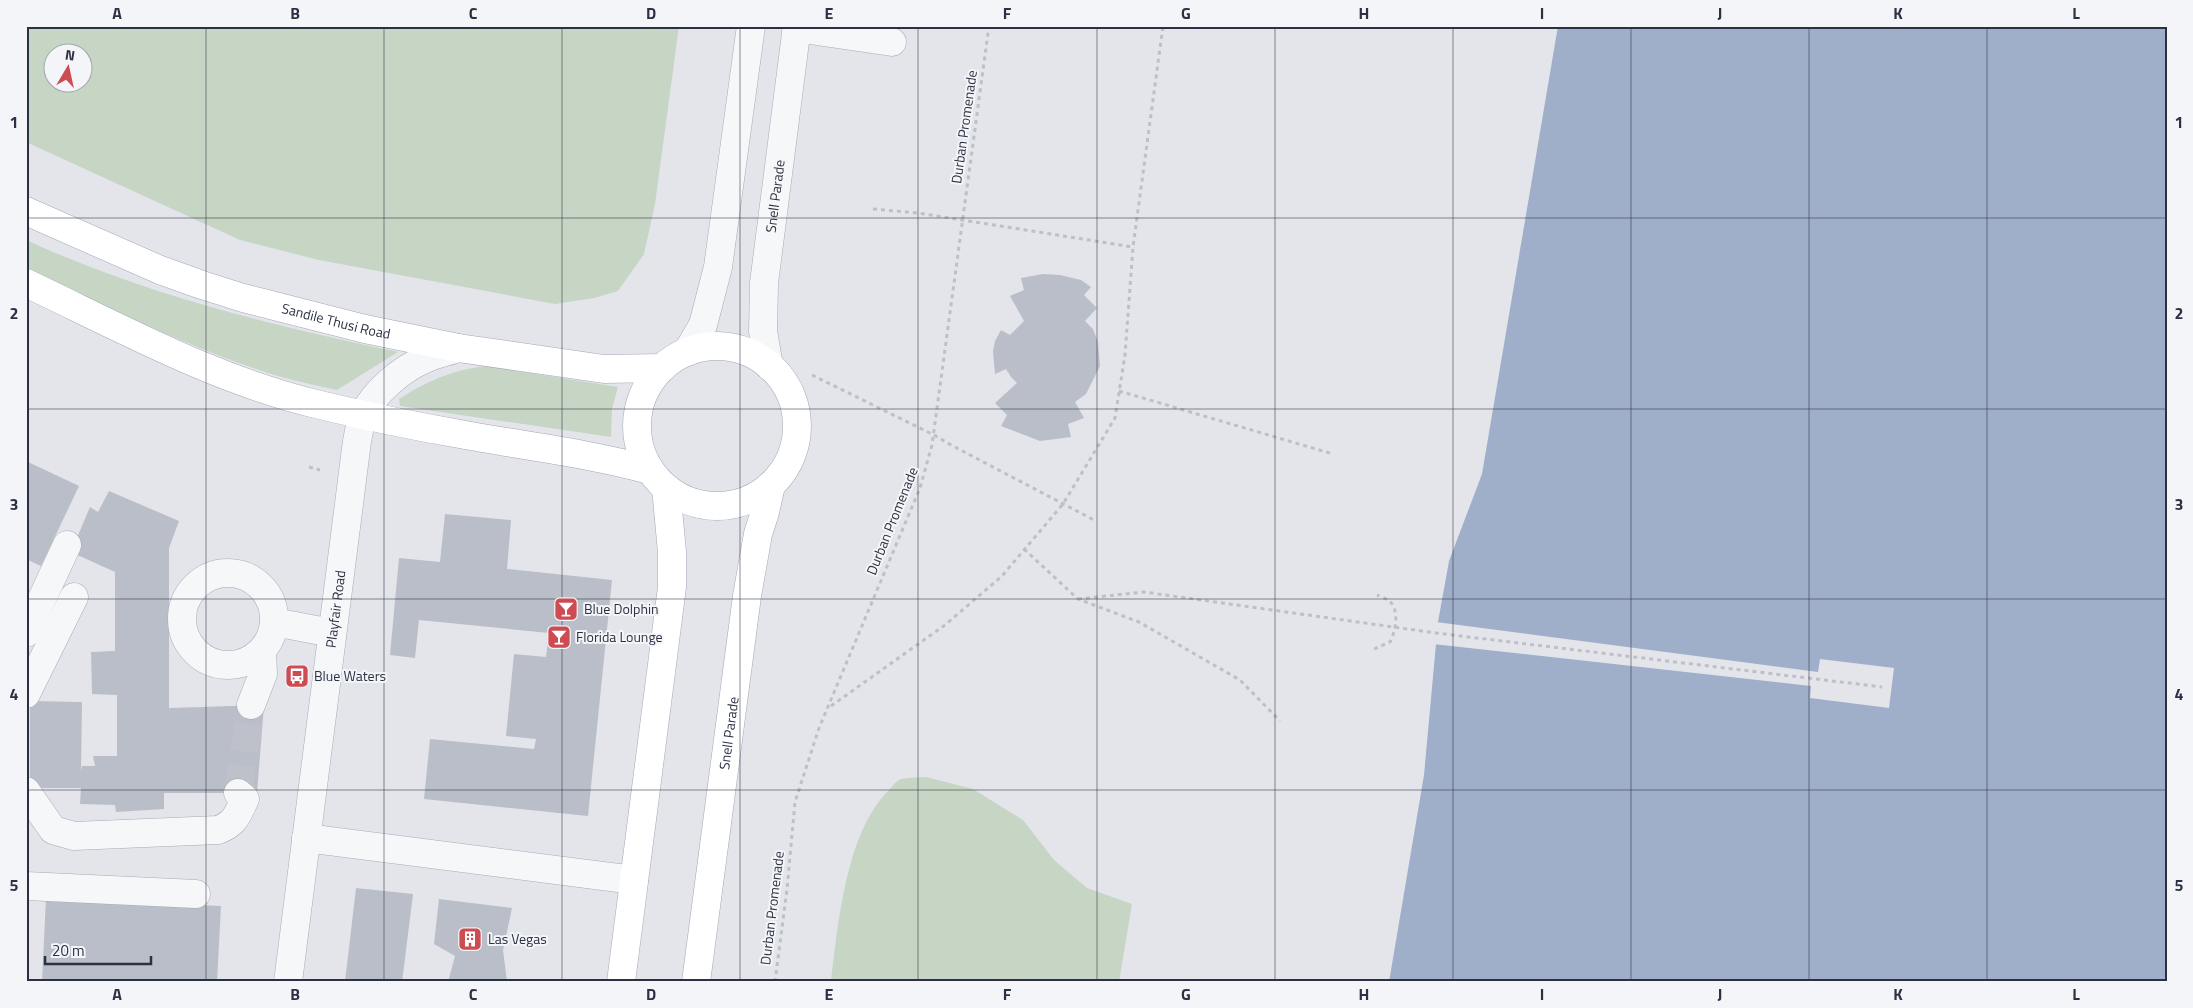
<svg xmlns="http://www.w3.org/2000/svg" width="2193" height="1008" font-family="'Titillium Web',sans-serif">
<rect width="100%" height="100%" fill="#e3e5eb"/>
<!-- green -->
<path fill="#c7d5c4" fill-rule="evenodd" d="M26 26H679L655 204 644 254 618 291 594 298 555 304 319 260 240 240 26 142ZM52 52H82V82H52Z
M26 240C144 294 272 326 398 352L337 390C309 384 280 378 253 368 175 341 101 304 26 270Z
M486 366 618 387 612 409 611 437 400 406 399 399C427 381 452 370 486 366Z
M926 777 973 789 1023 820 1054 860 1087 888 1132 904 1119 982H831C838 924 846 833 888 791 891 788 895 782 899 780 906 777 918 778 926 777Z"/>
<!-- water -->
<path fill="#9fafca" d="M1558 26H2167V982H1389L1424 775 1438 622 1449 561 1482 474Z"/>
<!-- pier -->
<path fill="#e3e5eb" d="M1436 622 1818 672 1820 659 1894 668 1889 708 1810 698 1811 686 1433 644Z"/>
<!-- building -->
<path fill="#babec8" d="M1043 274 1060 275 1081 280 1091 287 1084 295 1097 308 1085 321 1093 329 1098 342 1100 366 1086 394 1075 402 1084 418 1068 424 1071 437 1040 441 1001 426 1007 415 995 403 1017 383 1011 377 1006 369 995 374 993 351 995 341 1001 330 1010 335 1024 321 1010 296 1024 290 1021 278Z
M26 461 79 486 41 566 26 559Z
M109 491 179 521 169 548V708L264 705 257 793H164V809L116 812 115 805 80 804 81 788H30V701L82 702 81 772 82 766H95L93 756H117V695L92 694 91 652 115 651V572L71 552 90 507 98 512Z
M445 514 511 520 507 569 612 580 588 816 424 799 430 739 534 749 536 739 506 736 514 654 546 657 549 633 419 620 415 658 390 655 399 558 440 562Z
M356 888 413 894 402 982H345Z
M46 898 221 906 217 982H42Z
M439 899 512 908 503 950 507 982H448L455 956 434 944Z"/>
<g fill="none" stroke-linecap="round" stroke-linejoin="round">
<!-- minor-tunnel -->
<path stroke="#bec1c9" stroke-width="28" stroke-dasharray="28 14" stroke-linecap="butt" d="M238 793 251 705"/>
<!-- minor casing -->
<g stroke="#a8abb5" stroke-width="29">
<g id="minor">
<path d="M796 28 892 42"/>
<path d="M687 352 703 325 718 267 751 26"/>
<path id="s1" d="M769 366 763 331 764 283 797 26"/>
<circle cx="228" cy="619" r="46"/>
<path d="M274 622 332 633"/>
<path d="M26 633 67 545"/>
<path d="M26 694 74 597"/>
<path d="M251 705 263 674 262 651"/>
<path d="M26 791 53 830 74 836 218 830C236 823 237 815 245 799L238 793"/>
<path d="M306 838 634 880"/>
<path d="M26 886 196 894"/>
<path id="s2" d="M288 982 357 441C359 432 360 422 364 414 375 391 402 369 425 359 435 354 447 352 458 348"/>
</g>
</g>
<!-- major casing -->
<g stroke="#a3a8b7" stroke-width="29">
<g id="major">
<path id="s3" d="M26 211 160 270 202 285 243 298 365 329 458 348 604 369 662 368"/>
<path d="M26 283C121 328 217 381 320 405 366 416 413 426 460 434 524 446 588 453 650 470"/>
<circle cx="717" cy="426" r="80"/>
<path d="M621 982 672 587V552L666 488"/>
<path id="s4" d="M696 982 747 596 758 534 765 512 771 485"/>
</g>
</g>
<!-- path -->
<path stroke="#bdc0c6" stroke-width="3" stroke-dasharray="4 4" stroke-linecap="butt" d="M873 209 918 213 1133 247
M812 375 934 435 951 445 1094 520
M1119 391 1333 454
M309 467 320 470
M1024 549 1078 599 1139 622 1240 680 1280 721
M1078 599 1144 592 1436 633 1882 687
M1374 649 1390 642C1396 631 1400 608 1388 600 1385 598 1380 596 1377 595
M831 706 945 625 1002 576 1063 504 1115 418 1125 355 1133 247 1163 26
M775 982 787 889 795 802 819 728 920 488 932 445 989 26"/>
<!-- minor -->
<use href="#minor" stroke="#f6f7f9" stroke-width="28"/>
<!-- major -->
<use href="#major" stroke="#fff" stroke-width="28"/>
</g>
<!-- grid -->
<path fill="none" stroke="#2b3143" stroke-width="1" stroke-opacity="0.55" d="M206 26V982M384 26V982M562 26V982M740 26V982M918 26V982M1097 26V982M1275 26V982M1453 26V982M1631 26V982M1809 26V982M1987 26V982M26 218H2167M26 409H2167M26 599H2167M26 790H2167"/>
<!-- icons -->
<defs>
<g id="bar-square" transform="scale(1.25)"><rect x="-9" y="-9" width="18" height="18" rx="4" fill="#cc4c52" stroke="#f3f5f8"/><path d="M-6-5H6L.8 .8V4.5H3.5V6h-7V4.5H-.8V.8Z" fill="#fff"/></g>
<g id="bus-square" transform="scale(1.25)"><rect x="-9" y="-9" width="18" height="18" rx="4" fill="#cc4c52" stroke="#f3f5f8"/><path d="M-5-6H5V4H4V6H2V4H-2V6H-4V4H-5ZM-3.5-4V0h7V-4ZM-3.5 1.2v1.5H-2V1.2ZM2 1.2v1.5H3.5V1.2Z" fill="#fff"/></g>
<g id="building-square" transform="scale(1.25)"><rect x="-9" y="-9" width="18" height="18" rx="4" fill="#cc4c52" stroke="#f3f5f8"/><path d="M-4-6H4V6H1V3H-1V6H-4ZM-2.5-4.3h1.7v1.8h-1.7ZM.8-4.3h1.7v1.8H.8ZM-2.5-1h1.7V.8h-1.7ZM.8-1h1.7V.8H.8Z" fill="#fff"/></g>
</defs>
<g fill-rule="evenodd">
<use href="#bar-square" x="566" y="609"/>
<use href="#bar-square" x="559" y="637"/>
<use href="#bus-square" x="297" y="676"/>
<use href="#building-square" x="470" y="939"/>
</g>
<g text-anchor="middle" stroke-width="4" stroke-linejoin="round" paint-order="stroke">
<!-- street labels -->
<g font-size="14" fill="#2b3143" stroke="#f3f5f8">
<text transform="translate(964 127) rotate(-82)" y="5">Durban Promenade</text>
<text dy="5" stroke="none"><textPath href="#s1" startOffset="171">Snell Parade</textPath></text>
<text dy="5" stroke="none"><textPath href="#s3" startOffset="330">Sandile Thusi Road</textPath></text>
<text transform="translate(892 521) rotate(-68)" y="5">Durban Promenade</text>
<text dy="5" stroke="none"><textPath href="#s2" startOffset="376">Playfair Road</textPath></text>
<text dy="5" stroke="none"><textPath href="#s4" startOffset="251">Snell Parade</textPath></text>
<text transform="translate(772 908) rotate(-83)" y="5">Durban Promenade</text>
</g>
<!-- poi labels -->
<g font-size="14" fill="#2b3143" stroke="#f3f5f8" text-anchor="start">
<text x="584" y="614">Blue Dolphin</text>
<text x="576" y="642">Florida Lounge</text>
<text x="314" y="681">Blue Waters</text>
<text x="488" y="944">Las Vegas</text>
</g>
</g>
<!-- border -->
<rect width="2193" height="1008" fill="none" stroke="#f3f5f8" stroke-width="55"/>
<!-- north arrow -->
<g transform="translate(68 68) rotate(9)"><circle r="24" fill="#f3f5f8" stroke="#a3a7b0"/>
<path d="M0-4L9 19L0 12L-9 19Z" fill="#cc4c52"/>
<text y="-8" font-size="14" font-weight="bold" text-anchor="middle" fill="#2b3143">N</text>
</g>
<!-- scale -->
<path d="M45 956v8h106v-8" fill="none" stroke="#2b3143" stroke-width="2.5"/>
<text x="52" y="956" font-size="15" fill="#2b3143" stroke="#f3f5f8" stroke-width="4" paint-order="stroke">20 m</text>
<rect x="28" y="28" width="2138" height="952" fill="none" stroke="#2b3143" stroke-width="2"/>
<g font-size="16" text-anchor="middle" font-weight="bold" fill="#2b3143">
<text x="117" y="19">A</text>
<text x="295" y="19">B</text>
<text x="473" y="19">C</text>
<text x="651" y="19">D</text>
<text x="829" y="19">E</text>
<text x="1007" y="19">F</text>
<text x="1186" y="19">G</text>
<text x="1364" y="19">H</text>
<text x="1542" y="19">I</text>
<text x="1720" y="19">J</text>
<text x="1898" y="19">K</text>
<text x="2076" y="19">L</text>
<text x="14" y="128">1</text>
<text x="2179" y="128">1</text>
<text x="14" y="319">2</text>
<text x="2179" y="319">2</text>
<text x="14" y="510">3</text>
<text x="2179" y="510">3</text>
<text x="14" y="700">4</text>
<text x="2179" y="700">4</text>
<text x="14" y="891">5</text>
<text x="2179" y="891">5</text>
<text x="117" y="1000">A</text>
<text x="295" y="1000">B</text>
<text x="473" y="1000">C</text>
<text x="651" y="1000">D</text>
<text x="829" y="1000">E</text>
<text x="1007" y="1000">F</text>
<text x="1186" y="1000">G</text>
<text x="1364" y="1000">H</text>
<text x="1542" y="1000">I</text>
<text x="1720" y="1000">J</text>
<text x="1898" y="1000">K</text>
<text x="2076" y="1000">L</text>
</g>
</svg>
